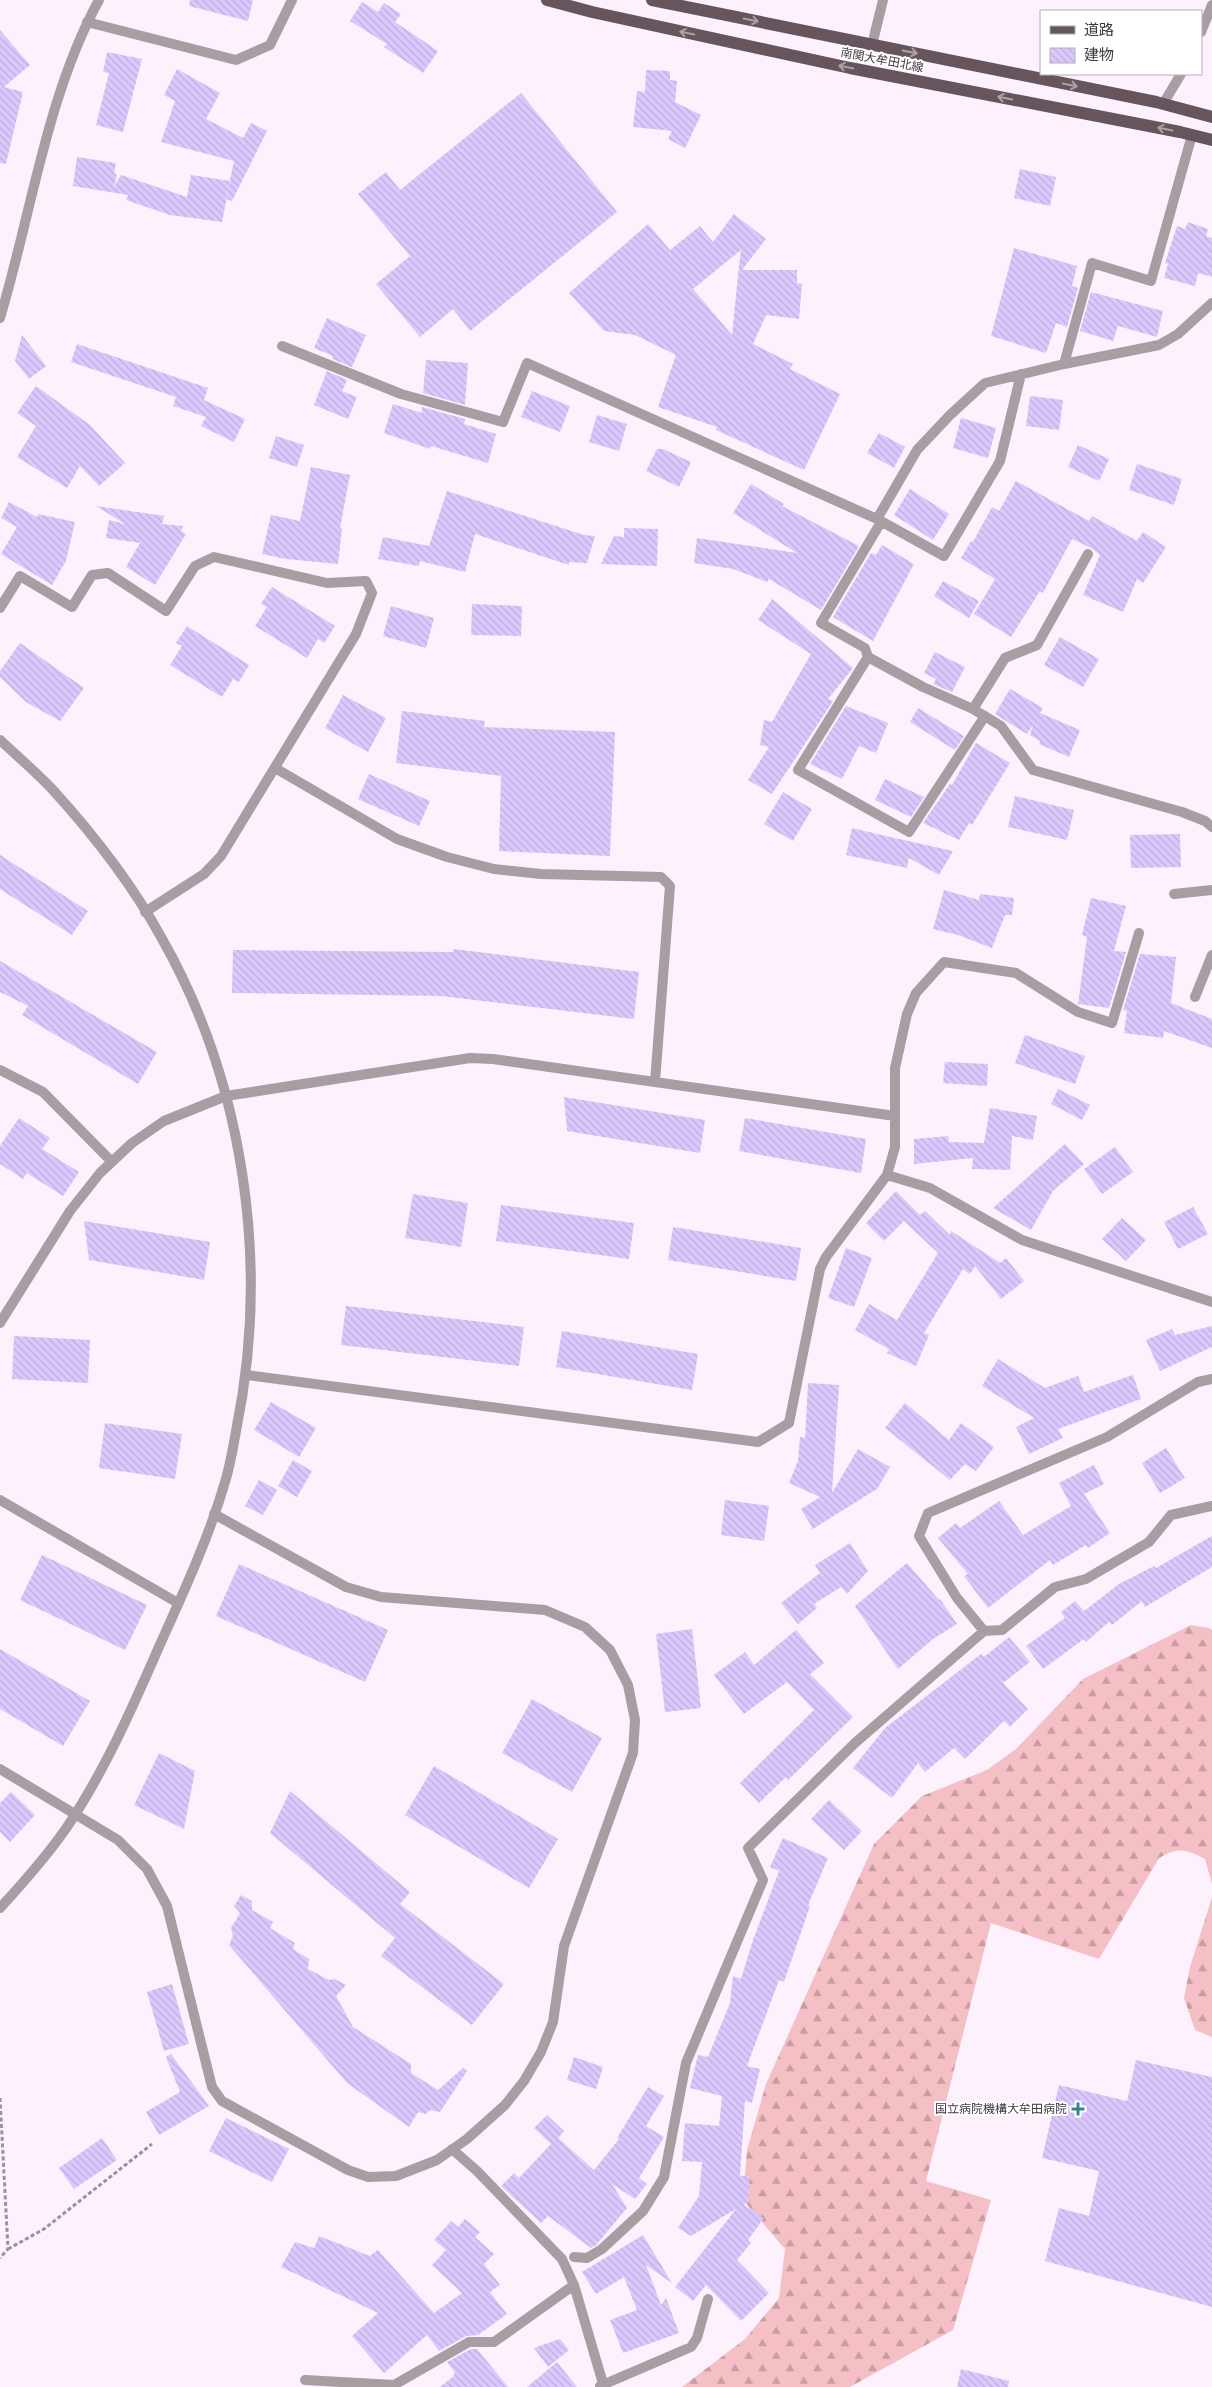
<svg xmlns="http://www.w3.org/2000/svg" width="1212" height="2387" font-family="'Asap Condensed','Noto Sans JP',sans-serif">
<defs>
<pattern id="forest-firs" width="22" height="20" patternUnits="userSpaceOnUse" patternTransform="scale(1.25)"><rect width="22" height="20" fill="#f4c0c6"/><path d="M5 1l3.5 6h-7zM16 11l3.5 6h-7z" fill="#c79da2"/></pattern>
<pattern id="building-back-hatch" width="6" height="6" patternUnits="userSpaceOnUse" patternTransform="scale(1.25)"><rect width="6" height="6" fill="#dbc9fe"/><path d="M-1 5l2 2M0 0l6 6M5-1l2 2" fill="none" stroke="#bdaddb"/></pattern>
</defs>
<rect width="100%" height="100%" fill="#fcf1fd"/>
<!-- forest -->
<path fill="url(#forest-firs)" d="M1191 1625 1209 1628 1212 1630V1884L1205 1859C1185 1849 1179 1847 1159 1858L1099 1959 991 1923 926 2181 991 2200 953 2330 850 2387H682L745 2339 779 2298 785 2249 743 2200 747 2150 766 2084 874 1844 922 1796 987 1770 1016 1749 1083 1679Z
M1212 1897V2037L1195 2030 1184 1998 1190 1967Z"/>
<!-- building -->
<path fill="url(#building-back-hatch)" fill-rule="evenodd" d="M190 0H253L248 21 189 6Z
M362 2 378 12 384 3 401 14 395 22 438 51 423 73 384 47 387 44 350 21Z
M0 30 30 65 4 87 23 92 6 164 0 163Z
M107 52 142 59 123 132 96 125 109 73 103 72Z
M177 69 220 93 206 119 243 138 251 123 267 131 232 201 226 199 234 161 161 142 175 101 164 95Z
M646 70 670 71V80L677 81 675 102 701 115 685 148 668 139 672 131 633 127 637 91 645 92Z
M521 93 617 212 470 331 453 309 420 337 376 284 410 256 358 194 386 172 400 190Z
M77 157 116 163 114 173 117 174 114 187 121 175 187 197 191 175 230 181 222 222 170 215 126 200 128 195 73 186Z
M1020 169 1056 177 1050 206 1014 198Z
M734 214 766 239 742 270H797V283L802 284 799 319 766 315 753 344 793 364 790 369 840 394 804 470 716 430 717 427 658 407 676 355 635 335 604 331 569 293 648 224 670 250 700 226 713 242ZM741 250 738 275 732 335 693 289Z
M1188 222 1208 229 1206 236 1212 238V277L1198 273 1195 286 1164 278 1168 264 1165 263 1177 226 1185 229Z
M1014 248 1077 266 1072 286 1078 288 1067 327 1056 323 1046 353 991 336Z
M1091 292 1163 311 1157 337 1118 326 1113 341 1080 331Z
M327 318 366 335 352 367 332 359 333 356 314 348Z
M22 335 46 366 29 379 15 361Z
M77 344 208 388 204 400 245 419 234 442 201 426 206 417 173 406 176 397 71 362Z
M426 360 468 363 465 405 423 393Z
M327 371 347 380 342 391 357 397 348 419 314 405Z
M36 386 90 425 125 463 99 486 80 466 67 488 17 457 36 426 17 413Z
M532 391 570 406 560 432 521 417Z
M1030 396 1063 400 1059 430 1026 426Z
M393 404 422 413V407L465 419 464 424 496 434 488 463 431 446 430 449 384 433Z
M597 415 627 424 619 451 589 442Z
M961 418 996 428 988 458 953 448Z
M879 433 905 447 894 468 867 453Z
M276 436 304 445 297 467 269 458Z
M1078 445 1109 459 1099 481 1068 467Z
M657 449H663L691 462 679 487 646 471Z
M1137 464 1182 479 1174 505 1129 490Z
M311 467 350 475 340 528 342 529 338 564 286 559 262 554 271 515 300 521Z
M1016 481 1089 521 1092 516 1137 541 1143 532 1166 547 1143 583 1137 579 1123 612 1083 595 1100 555 1091 548 1072 539 1043 593 1040 591 1011 637 974 614 995 579 961 558 971 541 973 542 992 507 999 511Z
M751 484 784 504 782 506 859 546 821 610 769 579 767 582 733 569 694 563 697 538 797 553 733 513Z
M910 489 949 514 933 540 894 515Z
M447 491 584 535 595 536 587 563 569 562V565L475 534 465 572 420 561 419 566 378 559 383 537 429 546Z
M9 502 37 517 38 514 75 522 66 561 52 585 1 554 17 527 1 518Z
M96 506 164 516 162 524 183 526 181 531 186 534 155 585 126 567 140 543 106 538 109 520 125 524Z
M624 528 658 529 657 566 601 564 614 536 624 537Z
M882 545 914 564 873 641 833 617 871 553 876 555Z
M943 581 979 601 969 618 934 596Z
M272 587 335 626 324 643 318 639 307 658 255 626 267 607 261 604Z
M772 599 853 668 828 699 833 701 772 794 748 780 769 747 760 745 764 720 772 722 811 654 758 620Z
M472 604 522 606 521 636 471 635Z
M391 606 434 618 426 648 383 636Z
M187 626 249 665 239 682 233 679 222 697 170 665 182 646 176 643Z
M1060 637 1099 659 1083 687 1044 665Z
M20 643 84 688 60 721 26 702 0 677V671Z
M935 652 965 667 952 692 933 684 936 679 924 673Z
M1010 689 1043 708 1040 713 1080 730 1069 757 1039 744 1040 741 1030 735 1033 725 1027 734 995 714Z
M343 695 386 718 368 752 325 728Z
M846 706 888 723 876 753 859 746 842 779 810 764Z
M918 708 964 736 955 750 910 722Z
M402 711 485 721 484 727 615 732 610 856 499 851 501 776 396 763Z
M976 743 1010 763 972 825 969 823 959 840 923 823 950 784 952 785Z
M369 774 430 801 419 826 358 799Z
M885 779 924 797 911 817 875 800Z
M783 792 812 809 793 841 764 824Z
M1015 796 1074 810 1067 840 1008 827Z
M852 828 890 837 953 851 939 875 909 858 907 868 846 855Z
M1180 834 1181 867 1131 868 1130 835Z
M0 855 88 911 72 935 0 889Z
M944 890 979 900 980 894 1014 898 1012 915H1005L992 948 958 935 933 929Z
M1091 898 1126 906 1114 951 1126 952 1109 1008 1078 1004 1087 937 1082 935Z
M454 949 639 972 634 1019 441 996 232 993 233 950 453 952Z
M1140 954 1176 957 1171 1003 1212 1019V1048L1164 1031 1163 1038 1124 1033 1127 1011 1123 1010Z
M0 961 157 1052 138 1084 22 1015 28 1006 0 992Z
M1025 1035 1085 1056 1075 1084 1015 1063Z
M945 1062 988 1064 987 1086 943 1083Z
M1058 1089 1090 1105 1082 1120 1051 1104Z
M564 1097 705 1120 700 1153 567 1131Z
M990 1108 1037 1116 1033 1140 1012 1136 1010 1170 972 1169 973 1158 914 1164V1139L948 1136 949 1142 984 1143Z
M19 1118 50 1138 42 1149 79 1172 63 1196 27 1173 23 1179 0 1164V1146Z
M745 1118 866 1139 861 1173 739 1151Z
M1065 1144 1084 1164 1053 1191 1031 1230 993 1208Z
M1115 1147 1133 1172 1102 1194 1084 1169Z
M896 1191 920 1215 925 1211 950 1235 951 1231 1000 1263 1006 1258 1024 1281 1001 1299 975 1266 970 1274 963 1269 924 1333 929 1335 916 1366 887 1353 889 1349 855 1330 869 1304 897 1320 938 1253 904 1221 884 1241 866 1223Z
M413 1194 468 1203 461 1247 405 1238Z
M501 1205 634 1223 629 1259 496 1241Z
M1193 1207 1208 1234 1178 1249 1164 1222Z
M1122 1218 1146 1240 1126 1261 1102 1239Z
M84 1221 210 1242 204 1280 89 1260Z
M673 1227 801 1248 796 1281 668 1260Z
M846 1248 872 1258 854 1307 828 1298Z
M346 1306 524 1327 519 1366 341 1345Z
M1212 1326V1347L1160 1371 1146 1340 1172 1329 1175 1335Z
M562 1331 698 1354 692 1390 556 1367Z
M14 1336 90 1340 88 1383 12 1379Z
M998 1359 1045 1388 1078 1376 1084 1392 1133 1375 1141 1399 1058 1429 1063 1438 1029 1454 1016 1427 1034 1418 982 1386Z
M808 1383 839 1385 832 1493 858 1449 890 1467 877 1489 811 1530 812 1527 801 1509 820 1497 789 1483 798 1461 800 1437 805 1438Z
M271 1402 316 1428 299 1457 254 1430Z
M905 1403 949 1440 961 1423 994 1447 976 1471 965 1464 950 1480 885 1428Z
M105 1423 182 1434 175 1479 99 1468Z
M1166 1448 1185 1478 1160 1493 1142 1463Z
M293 1460 312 1471 297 1497 278 1486Z
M1094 1465 1104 1484 1084 1494 1110 1533 1088 1548 1086 1545 1053 1565 1050 1560 988 1608 964 1576 968 1574 938 1538 956 1523 960 1528 999 1501 1023 1535 1071 1506 1059 1483Z
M259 1480 277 1490 263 1515 245 1506Z
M725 1500 769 1506 764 1541 721 1535Z
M1212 1536V1567L1145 1607 1142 1601 1112 1625 1109 1622 1086 1642 1084 1639 1043 1669 1026 1646 1065 1618 1061 1612 1075 1601 1084 1611 1119 1584 1154 1566 1156 1568Z
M850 1543 868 1571 847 1594 841 1587 814 1604 817 1608 798 1624 781 1603 820 1573 815 1565Z
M42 1555 147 1605 125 1650 20 1600Z
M907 1563 939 1600 940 1599 957 1624 933 1639 898 1669 855 1606Z
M239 1564 388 1630 365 1682 216 1616Z
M692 1629 701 1708 665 1712 656 1634Z
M796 1630 824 1663 810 1674 853 1717 788 1780 786 1777 759 1803 740 1783 814 1710 787 1682 744 1714 714 1675 745 1652 754 1665Z
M1009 1637 1030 1662 1003 1683 1028 1709 1010 1727 1004 1721 965 1759 954 1748 925 1772 918 1763 892 1798 853 1768 885 1728 981 1654 984 1657Z
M0 1649 90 1701 63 1746 0 1709Z
M532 1699 602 1738 572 1792 502 1753Z
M159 1753 195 1771 184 1829 134 1805Z
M434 1766 558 1839 529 1888 405 1815Z
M290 1791 410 1892 400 1904 504 1984 472 2025 381 1956 395 1938 270 1833Z
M11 1792 35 1815 10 1842 0 1832V1803Z
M829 1800 862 1831 844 1850 811 1819Z
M783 1838 828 1858 808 1905 810 1906 784 1982 779 1980 747 2066 760 2069 752 2103 745 2101 740 2176H750L748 2202 744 2205 764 2218 748 2240 751 2243 737 2260 769 2293 741 2321 706 2285 693 2301 675 2287 736 2209 691 2236 678 2228 699 2196 702 2162 682 2161 685 2123 719 2126 722 2096 690 2088 698 2055 708 2057 730 2003 733 1976 741 1979 753 1940 779 1871 770 1867Z
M241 1895 252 1901V1910L273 1922 270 1928 295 1943 293 1949 309 1959 308 1969 329 1980 335 1979 346 1985 336 1996 353 2027 411 2064V2073L438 2090 463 2068 467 2071 440 2112 430 2110 426 2114 418 2112 409 2127 347 2083 229 1945 233 1936 231 1928 240 1913 234 1906Z
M172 1984 189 2044 164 2051 147 1992Z
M171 2054 209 2106 159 2135 146 2112 180 2092 166 2057Z
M574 2057 603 2067 596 2089 567 2080Z
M1136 2060 1212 2077V2307L1045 2261 1059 2208 1089 2216 1099 2171 1042 2158 1059 2085 1127 2101Z
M648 2087 664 2096 646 2126 664 2137 639 2178 647 2184 635 2199 612 2184 627 2208 596 2245 591 2248 548 2216 541 2223 501 2186 514 2173 519 2178 551 2144 534 2128 547 2115 564 2131 558 2138 594 2170 619 2139 617 2138Z
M226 2118 289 2149 272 2182 209 2151Z
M102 2138 117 2160 74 2189 59 2168Z
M465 2219 480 2232 475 2237 494 2254 484 2264 500 2285 490 2292 507 2314 478 2335 466 2336 439 2351 427 2335 384 2373 352 2336 378 2313 281 2267 295 2242 314 2248 319 2236 370 2256 378 2250 434 2313 462 2293 432 2265 446 2250 434 2240 451 2221 458 2227Z
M643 2235 672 2283 646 2265 661 2305 666 2298 679 2333 623 2353 610 2320 637 2310 624 2277 596 2294 582 2272Z
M560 2339 569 2350 548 2367 534 2348Z
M471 2349H477L508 2387H440L454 2376 453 2375 455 2373 447 2362Z
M557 2362 577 2387H527Z
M961 2369 1009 2381 1008 2387H957Z"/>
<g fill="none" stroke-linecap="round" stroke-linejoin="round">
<!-- path -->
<path stroke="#9a919b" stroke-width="3" stroke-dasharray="4 2.5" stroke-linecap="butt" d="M0 2098 8 2249 0 2258
M8 2249 44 2229 152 2144"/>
<!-- minor -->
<path stroke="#a89da2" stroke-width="10" d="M87 22 236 60 270 45 292 0
M1201 32 1212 5
M872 45 883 0
M1163 104 1181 74
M282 346 401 394 503 422 527 363 877 519 944 556 1000 461 1021 374
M1064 364 1092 263 1151 281 1192 135
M877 519 917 450 950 415 985 383 1064 364 1159 345 1178 334 1212 303
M1088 554 1037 645 1005 658 973 709 1001 726 1033 770 1182 812 1205 821 1212 827
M0 608 20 576 72 607 92 575 108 573 166 611 195 566 214 557 327 583 366 581 372 593 356 634 221 856 204 874 145 912
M868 657 865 648 821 623 881 522
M973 709 923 687 868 657 798 770 909 832 985 716
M275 768 397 839 447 857 494 869 541 874 661 877 670 886 655 1082
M1174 894 1212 890
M1195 997 1212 955
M0 1070 43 1092 112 1162
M887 1175 895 1147V1068L907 1014 916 993 944 962 1016 973 1078 1012 1112 1023 1139 933
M0 1323 70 1211 100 1173 132 1143 164 1121 226 1096 470 1058 493 1059 895 1116
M247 1375 758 1442 789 1423 820 1269 826 1257 887 1175 930 1188 1022 1240 1212 1302
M0 1500 178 1603
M984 1631 1002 1630 1055 1587 1086 1579 1149 1542 1171 1515 1212 1506
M0 1769 118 1840 147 1869 167 1906 212 2087 222 2101 348 2170 368 2177 396 2176 437 2160 467 2139 505 2105 524 2081 541 2052 553 2022 564 1946 633 1753 635 1720 628 1685 610 1650 585 1627 545 1610 381 1597 346 1587 214 1514
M452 2149 477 2171 562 2259 574 2285 604 2387
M574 2257 587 2258 602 2249 643 2211 664 2177 686 2063 763 1880 748 1848 855 1743 984 1631 957 1598 919 1536 928 1513 1107 1437 1198 1382 1212 1379
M305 2380 394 2385 469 2342H494L574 2285
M600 2386 691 2347 697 2338 708 2299"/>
<!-- tertiary -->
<path stroke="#a89da2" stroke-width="10" d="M0 318C31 215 47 94 99 0
M0 740C17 756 36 772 52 789 93 834 132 884 161 937 245 1084 270 1266 236 1431 233 1448 230 1466 225 1482 209 1537 185 1589 162 1640 134 1704 106 1769 67 1827 47 1856 24 1882 0 1908"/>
<!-- primary -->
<path stroke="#67555e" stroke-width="12" d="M547 0 592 12 850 68 1180 132 1212 140
M652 0 1156 102 1212 117"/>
</g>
<!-- one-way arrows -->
<defs><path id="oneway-shaft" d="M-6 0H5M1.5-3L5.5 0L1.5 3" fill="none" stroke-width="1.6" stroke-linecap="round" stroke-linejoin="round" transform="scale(1.25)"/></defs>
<g stroke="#aba2a6">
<use href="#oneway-shaft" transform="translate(751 20) rotate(11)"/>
<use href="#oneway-shaft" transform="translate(687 33) rotate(-168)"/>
<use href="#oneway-shaft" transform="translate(910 52) rotate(11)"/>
<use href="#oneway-shaft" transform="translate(846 67) rotate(-168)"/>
<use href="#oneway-shaft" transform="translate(1070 85) rotate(11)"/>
<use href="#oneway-shaft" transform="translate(1005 98) rotate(-169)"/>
<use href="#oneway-shaft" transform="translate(1165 129) rotate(-169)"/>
</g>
<!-- markers -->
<path fill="#3a828a" stroke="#fff" stroke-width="2" d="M1075.5 2101.5h5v5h5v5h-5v5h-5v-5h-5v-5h5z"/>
<g text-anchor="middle" stroke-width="4" stroke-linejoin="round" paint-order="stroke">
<!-- street labels -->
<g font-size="12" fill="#403940" stroke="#fff">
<text transform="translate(882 60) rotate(11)" y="4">南関大牟田北線</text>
</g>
<!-- poi labels -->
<g font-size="12" fill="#403940" stroke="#fff" text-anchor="end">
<text x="1067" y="2113">国立病院機構大牟田病院</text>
</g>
</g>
<!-- legend -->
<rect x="1040" y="10" width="162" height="65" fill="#ffffff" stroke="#b3b0b3"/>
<rect x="1050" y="26" width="25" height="8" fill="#67555e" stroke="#b3b0b3"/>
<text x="1084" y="35" font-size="15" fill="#403940">道路</text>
<rect x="1050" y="48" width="25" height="15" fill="url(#building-back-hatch)" stroke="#b3b0b3"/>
<text x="1084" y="60" font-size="15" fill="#403940">建物</text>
</svg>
